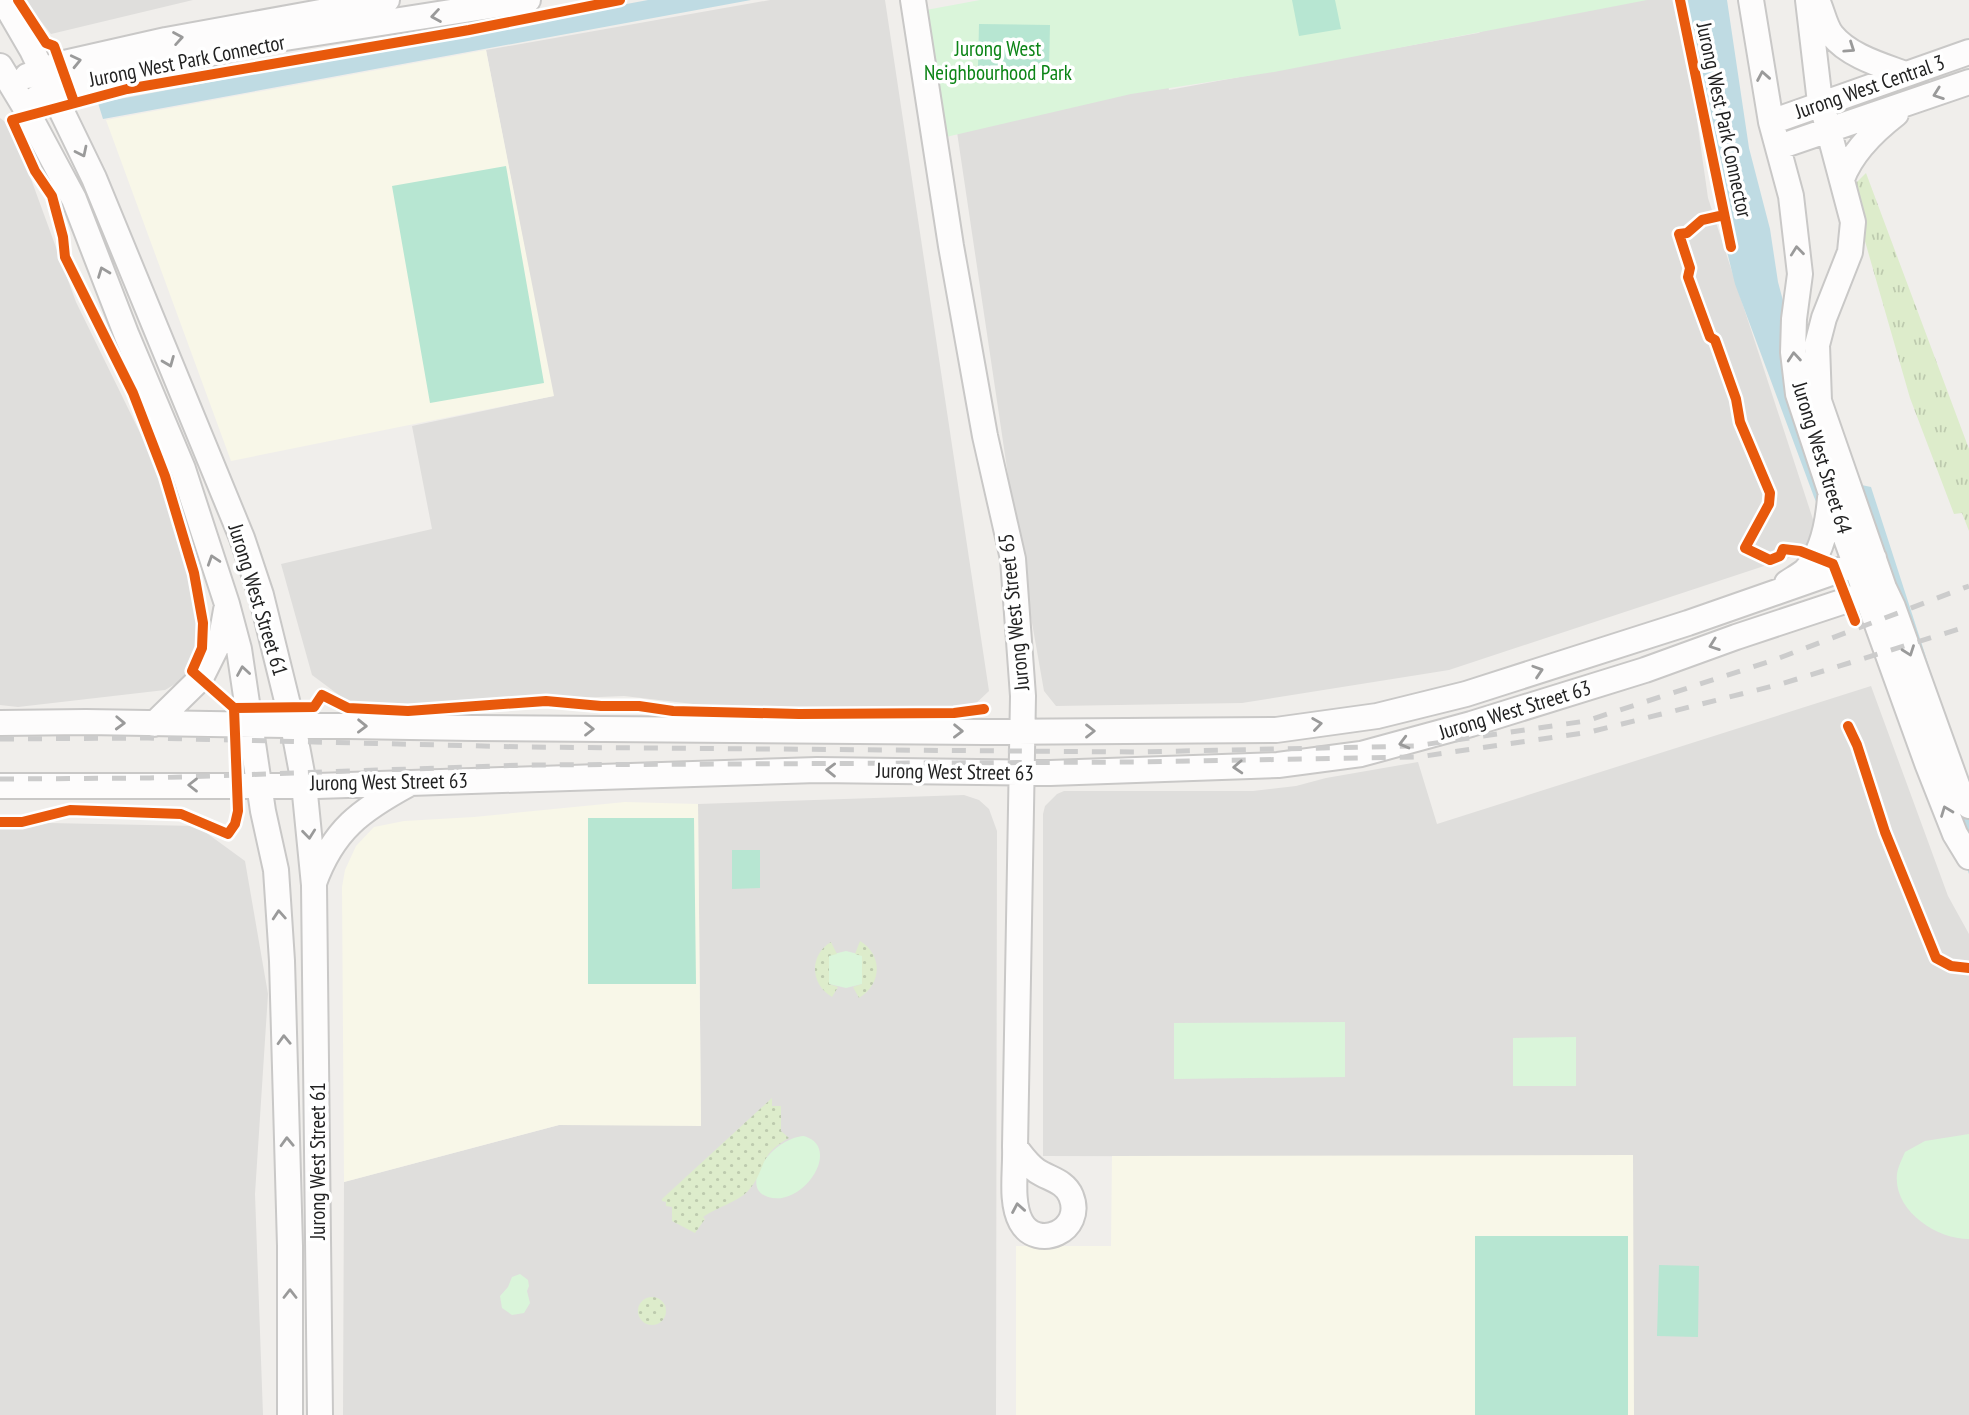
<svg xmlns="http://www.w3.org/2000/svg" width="1969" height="1415" font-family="'PT Sans Narrow',sans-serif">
<defs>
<pattern id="grass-tufts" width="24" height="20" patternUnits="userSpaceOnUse" patternTransform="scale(1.75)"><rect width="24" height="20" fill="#ddeccb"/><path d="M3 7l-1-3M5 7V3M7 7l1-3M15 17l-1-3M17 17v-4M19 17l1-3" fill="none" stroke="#bdcaae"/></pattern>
<pattern id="garden-dots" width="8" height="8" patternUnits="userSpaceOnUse" patternTransform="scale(1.75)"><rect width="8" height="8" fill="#ddeccb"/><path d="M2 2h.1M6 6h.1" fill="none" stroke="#bdcaae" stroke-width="1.8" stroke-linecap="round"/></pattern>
</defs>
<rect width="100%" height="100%" fill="#f0eeeb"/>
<!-- residential -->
<path fill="#dfdedc" d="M24 0H193L51 34Z
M770 0H885L989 691 971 708H728L624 696 355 707 312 675 281 564 432 529 412 426 553 396 486 50Z
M1560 0H1680L1708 198 1822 547 1449 670 1242 703 1056 706 1044 691 1019 549 954 112 1166 73 1169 90 1478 33Z
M0 118 12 127 76 302 172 498 211 644 194 673 165 690 18 707 0 705Z
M1871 686 1948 896 1969 934V1415H1629V1157L1043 1156V814L1045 806 1057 794 1064 791H1253L1296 786 1326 778 1418 762 1437 824Z
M964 795 979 800 989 809 997 831 996 1415H343L344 1182 559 1125H701L698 804Z
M0 822 197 826 245 861 268 994 255 1194 263 1415H0Z"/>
<!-- education -->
<path fill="#f8f7e8" d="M486 50 554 396 231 461 106 120Z
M625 802 698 804 701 1126 559 1125 344 1182 342 887 345 870 356 846 374 827 404 821 474 817Z
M1633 1155 1634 1415H1016V1246H1111L1112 1156Z"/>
<!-- grass -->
<path fill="url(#grass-tufts)" d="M1866 173 1969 449V531L1962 513 1954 514 1910 398 1850 189Z"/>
<!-- park -->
<path fill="#daf5da" d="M980 0H1647L1274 72 1131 94 946 137 926 10Z
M846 951 862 955V984L846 988 829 984V955Z
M1345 1022V1077L1174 1079V1023Z
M1576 1037V1086H1513V1038Z
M1969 1134V1239C1936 1239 1893 1210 1897 1174 1898 1167 1902 1159 1905 1152L1925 1141Z
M804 1136C843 1147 803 1208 768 1197 738 1188 771 1138 804 1136Z
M520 1274 528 1280 529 1286 527 1291 530 1303 524 1313 512 1315 502 1308 500 1296 508 1287 512 1277Z"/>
<!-- garden -->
<path fill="url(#garden-dots)" d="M860 941C883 955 882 984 859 998L853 987 862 984V956L855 954Z
M831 942 837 954 829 956V984L838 987 832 997C810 984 809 955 831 942Z
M772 1098V1106H781V1131L789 1138C757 1155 767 1170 748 1191 736 1203 717 1207 703 1217L705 1219 695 1233 672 1221V1207L666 1206V1202L662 1201V1199Z
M638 1311a14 14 0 1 1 28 0a14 14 0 1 1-28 0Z"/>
<!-- pitch -->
<path fill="#b7e6d2" d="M1292 0H1335L1341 29 1299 36Z
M979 24 1050 25 1049 69 978 66Z
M506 166 544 383 430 403 392 186Z
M588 818H694L696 984H588Z
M732 850H760V888L732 889Z
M1475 1236H1628V1415H1475Z
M1659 1265 1699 1266 1698 1337 1657 1336Z"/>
<!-- water -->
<path fill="#bfdbe3" d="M648 0H751L103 119 98 103Z
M1685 0H1727L1749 148 1770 229 1778 282 1790 327 1852 483 1871 487 1969 790V874L1953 828 1892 676 1814 497 1735 284 1718 215 1695 98Z"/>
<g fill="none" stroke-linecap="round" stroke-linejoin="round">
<!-- minor casing -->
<g stroke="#c9c8c7" stroke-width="28">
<path id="minor" d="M3 0 32 50 94 178 242 538 261 595 293 725 304 784 314 885 320 1415
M913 0 951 246 985 436 1013 559 1023 696 1015 1147C1016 1170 1010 1202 1021 1222 1037 1251 1085 1231 1071 1196 1065 1181 1049 1179 1037 1171 1028 1165 1022 1156 1015 1147
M1751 0 1771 122 1791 196 1800 274 1794 319 1793 352 1798 394 1844 533 1927 763 1955 834 1969 857
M1808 0 1819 94 1853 222 1850 252 1824 318 1817 345 1819 401 1884 588 1893 607 1960 793 1969 806
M1817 0C1822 10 1825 27 1832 35 1849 56 1881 65 1905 74
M0 66 23 104 74 199 127 336 183 469 227 604 239 649 263 811 276 870 282 961 290 1246V1415
M27 76 60 64 166 40 387 0
M37 98 67 86 266 41 528 0
M1771 122 1969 52
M1779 147 1969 82
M1842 179C1852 152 1874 131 1896 114
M1787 583C1793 579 1800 575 1805 571 1823 553 1828 522 1830 498
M0 723 86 722 473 728 985 732 1276 730 1377 716 1466 694 1688 623 1874 558
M154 724 201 678 221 638 226 610
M0 786H317L817 770 1050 773 1278 765 1361 754 1471 724 1645 670 1736 637 1884 588
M314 883C333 830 361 810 409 784"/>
</g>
<!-- minor -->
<use href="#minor" stroke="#fdfcfc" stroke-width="24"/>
<!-- rail -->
<path stroke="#ccc" stroke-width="5" stroke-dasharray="14 14" stroke-linecap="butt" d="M0 739 148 738 524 747 1136 752 1415 746 1586 721 1774 660 1969 586
M0 779 150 778 525 765 1137 762 1418 757 1590 732 1781 684 1969 626"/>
<!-- cycleway casing -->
<g stroke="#fff" stroke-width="15">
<path id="cycleway" d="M18 0 46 43 54 46 74 102
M1680 0 1731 247
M1724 215 1702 220 1687 233 1679 234 1690 268 1688 277 1710 337 1715 340 1736 399 1740 422 1770 493 1769 504 1745 548 1770 560 1780 556 1783 549 1800 551 1833 564 1855 621
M234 708 314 707 322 695 348 708 408 711 546 701 601 706H639L673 711 799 714 954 713 984 709
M1848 726 1857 745 1885 832 1936 958 1951 966 1969 968
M0 822H22L70 810 181 814 228 834 235 824 238 811 234 708 192 671 202 648 203 623 194 573 165 476 133 393 65 257 63 237 52 196 35 171 12 120 127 89 469 30 620 0"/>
</g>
<!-- cycleway -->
<use href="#cycleway" stroke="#e8590c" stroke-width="10"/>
</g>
<!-- one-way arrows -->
<defs><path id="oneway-chevron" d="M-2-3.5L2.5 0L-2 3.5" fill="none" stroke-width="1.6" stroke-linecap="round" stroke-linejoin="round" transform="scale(1.75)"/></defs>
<g stroke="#9a9a9a">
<use href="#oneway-chevron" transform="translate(436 16) rotate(171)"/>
<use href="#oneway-chevron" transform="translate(178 38) rotate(-10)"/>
<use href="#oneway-chevron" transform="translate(1850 48) rotate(34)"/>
<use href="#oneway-chevron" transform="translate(76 61) rotate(-13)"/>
<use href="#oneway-chevron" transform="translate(1763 76) rotate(-100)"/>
<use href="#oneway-chevron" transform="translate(1938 94) rotate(160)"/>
<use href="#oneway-chevron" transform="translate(82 152) rotate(64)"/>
<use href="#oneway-chevron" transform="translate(1797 251) rotate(-96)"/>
<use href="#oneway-chevron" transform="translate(103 272) rotate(-111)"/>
<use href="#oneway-chevron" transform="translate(1794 357) rotate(-95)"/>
<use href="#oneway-chevron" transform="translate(169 362) rotate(68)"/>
<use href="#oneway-chevron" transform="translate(213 560) rotate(-108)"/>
<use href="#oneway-chevron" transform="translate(1714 645) rotate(160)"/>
<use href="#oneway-chevron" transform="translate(1909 651) rotate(70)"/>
<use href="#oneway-chevron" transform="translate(243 671) rotate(-99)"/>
<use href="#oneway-chevron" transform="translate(1538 671) rotate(-18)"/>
<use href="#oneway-chevron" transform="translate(120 723) rotate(2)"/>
<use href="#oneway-chevron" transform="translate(1317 724) rotate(-8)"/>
<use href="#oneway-chevron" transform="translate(362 726) rotate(1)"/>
<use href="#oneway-chevron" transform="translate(589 729)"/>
<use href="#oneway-chevron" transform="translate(958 731) rotate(1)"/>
<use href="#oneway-chevron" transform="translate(1090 731)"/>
<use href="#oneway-chevron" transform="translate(1404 743) rotate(165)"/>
<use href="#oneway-chevron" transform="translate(1238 767) rotate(177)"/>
<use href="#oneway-chevron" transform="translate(831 770) rotate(-179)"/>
<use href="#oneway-chevron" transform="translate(193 785) rotate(180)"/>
<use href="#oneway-chevron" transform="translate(1946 811) rotate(-111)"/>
<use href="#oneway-chevron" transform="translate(309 834) rotate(84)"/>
<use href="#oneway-chevron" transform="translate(279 915) rotate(-94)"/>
<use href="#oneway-chevron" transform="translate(284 1040) rotate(-92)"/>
<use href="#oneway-chevron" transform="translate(287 1142) rotate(-92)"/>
<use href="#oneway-chevron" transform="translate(1018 1208) rotate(-100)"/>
<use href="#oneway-chevron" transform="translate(290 1294) rotate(-90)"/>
</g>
<g text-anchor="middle" stroke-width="7" stroke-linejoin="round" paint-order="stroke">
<!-- park labels -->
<g font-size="21" fill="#0c8416" stroke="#fff">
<text x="998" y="56">Jurong West<tspan x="998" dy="24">Neighbourhood Park</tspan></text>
</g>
<!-- street labels -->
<g font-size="21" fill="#222" stroke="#fff">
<text transform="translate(187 61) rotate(-11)" y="7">Jurong West Park Connector</text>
<text transform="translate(1870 87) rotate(-19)" y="7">Jurong West Central 3</text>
<text transform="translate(1724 120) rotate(78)" y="7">Jurong West Park Connector</text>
<text transform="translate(1822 458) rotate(73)" y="7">Jurong West Street 64</text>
<text transform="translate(258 600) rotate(73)" y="7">Jurong West Street 61</text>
<text transform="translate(1014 612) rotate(-96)" y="7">Jurong West Street 65</text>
<text transform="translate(1515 710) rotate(-17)" y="7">Jurong West Street 63</text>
<text transform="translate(955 772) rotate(1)" y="7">Jurong West Street 63</text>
<text transform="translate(389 782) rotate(-1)" y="7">Jurong West Street 63</text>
<text transform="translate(318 1161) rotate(-90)" y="7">Jurong West Street 61</text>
</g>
</g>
</svg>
